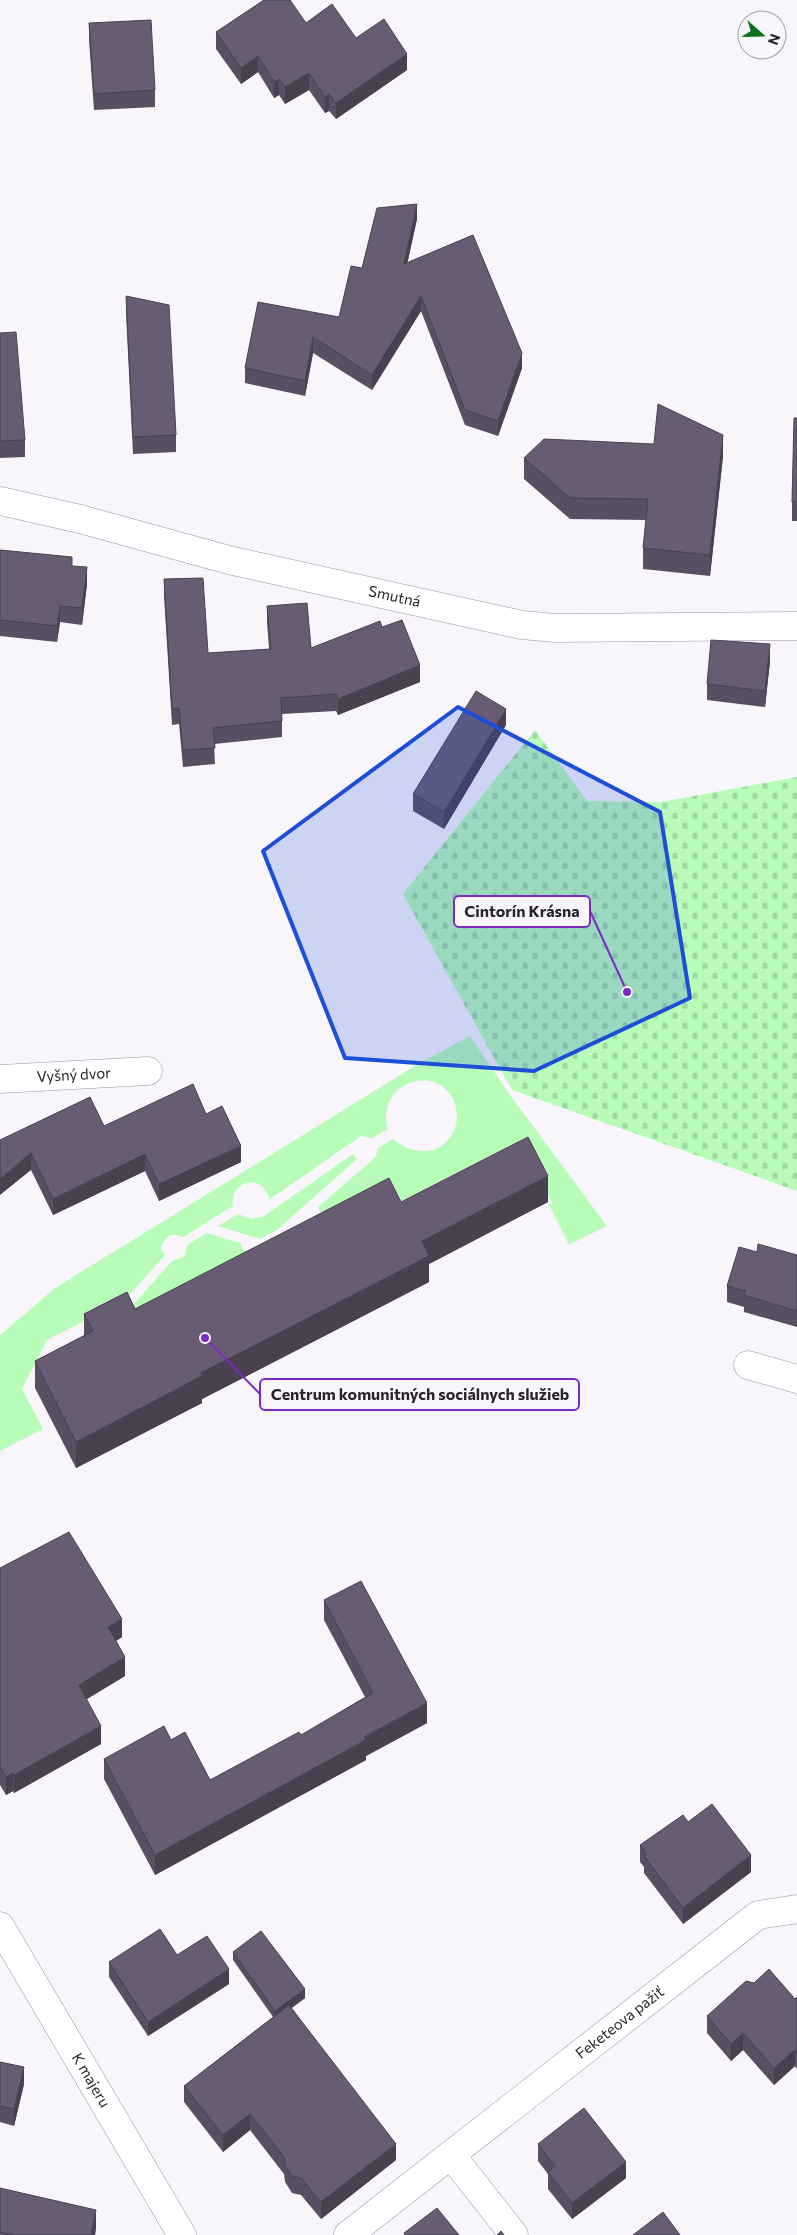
<svg xmlns="http://www.w3.org/2000/svg" width="797" height="2235" font-family="Commissioner,sans-serif">
<defs>
<pattern id="cemetery-stones" width="16" height="16" patternUnits="userSpaceOnUse" patternTransform="scale(1.25)"><rect width="16" height="16" fill="#b9fcba"/><path d="M2 7V4a2 2 0 0 1 4 0v3zM10 15v-3a2 2 0 0 1 4 0v3z" fill="#9fd8a0"/></pattern>
</defs>
<rect width="100%" height="100%" fill="#f9f6fb"/>
<!-- green -->
<path fill="#b9fcba" d="M470 1036 510 1095 607 1226 569 1245 549 1205 552 1203 529 1159 328 1227 318 1207 371 1161 376 1156 378 1148 393 1139C411 1154 439 1158 452 1134 458 1124 458 1114 455 1104 439 1061 375 1082 388 1129L372 1138 361 1136 269 1200C266 1173 229 1179 233 1206L183 1237C172 1231 164 1237 161 1248L165 1255 124 1301 47 1340 22 1389 43 1429 0 1451V1335L55 1288 418 1064Z
M353 1154 357 1159 277 1230 260 1239 218 1226 238 1214 252 1219 264 1216Z
M207 1233 240 1243 253 1266 125 1314 173 1260C183 1259 187 1255 187 1245Z"/>
<!-- cemetery -->
<path fill="url(#cemetery-stones)" d="M535 730 587 801 661 802 797 777V1191L512 1090 403 894Z"/>
<g fill="none" stroke-linecap="round" stroke-linejoin="round">
<!-- street casing -->
<g stroke="#9c8fa7" stroke-width="29">
<g id="street">
<path id="s1" d="M0 501 80 519 229 560 522 625 555 628 797 626"/>
<path id="s2" d="M0 1079 148 1071"/>
<path d="M748 1365 797 1379"/>
<path id="s3" d="M0 1926 182 2235"/>
<path d="M451 2155 514 2235"/>
<path id="s4" d="M348 2235 758 1915 797 1909"/>
</g>
</g>
<!-- street -->
<use href="#street" stroke="#fff" stroke-width="28"/>
</g>
<!-- wall -->
<path fill="#594f62" d="M89 23 155 90V107L94 110 89 40Z
M306 23 356 38 407 70 336 119 329 111 325 113 309 90 285 104 279 95 274 98 258 72 241 84 216 49V32Z
M417 219 407 263 522 368 498 436 465 425 421 311 372 390 313 353 305 396 245 383V368L339 317 362 268Z
M126 296 176 435V452L133 454 126 313Z
M0 333 25 440V457L0 458Z
M797 418V521H792V502Z
M723 456 710 576 643 569V548L646 520 570 519 524 479V458Z
M0 550 72 566 87 584 82 625 60 622 57 642 0 636Z
M164 579 208 653 269 649 267 622V606L311 648 382 627 420 682 338 715 336 711 282 714V737L214 744 215 764 183 767 179 724 172 725 164 596Z
M770 661 765 707 707 700V684Z
M506 725 444 829 413 811V794Z
M206 1114 241 1162 159 1201 145 1171 53 1215 31 1170 0 1140Z
M401 1202H548L429 1264V1282L202 1399V1403L76 1468 35 1388V1361L84 1336V1314L135 1309Z
M797 1255V1327L744 1312V1307L727 1302V1286Z
M0 1568 122 1637 116 1641 125 1676 86 1699 101 1744 14 1793 13 1791 6 1795 0 1785Z
M324 1600 427 1723 366 1756V1760L155 1875 104 1779V1759L171 1740 210 1780 301 1735 365 1697 324 1620Z
M688 1822 751 1872 683 1924 644 1873V1867L640 1862V1845Z
M233 1952 305 1998 292 2008 396 2160 321 2219 301 2195 292 2193 285 2182 284 2174 250 2130 223 2152 184 2102V2086L273 2017 233 1960Z
M177 1955 229 1984 148 2036 109 1977V1962Z
M797 1997V2069L795 2066 774 2085 743 2050 731 2061 707 2033V2016L795 1999Z
M0 2062 24 2084 14 2126 0 2122Z
M538 2144 626 2178 572 2219 548 2189V2174L538 2161Z
M0 2188 96 2227 95 2235H0Z"/>
<!-- shaded-wall -->
<path fill="#494050" d="M407 54V70L336 119V103Z
M258 56V72L241 84V68Z
M309 73V90L285 104V87Z
M279 79V95L274 98V82Z
M329 94V111L325 113V97Z
M417 204V219L404 279V264Z
M421 296V311L372 390V375Z
M313 337V353L305 396V381Z
M522 353V368L498 436V421Z
M723 435V456L710 576V555Z
M87 567V584L82 625V608Z
M60 606V622L57 642V626Z
M770 644V661L765 707V691Z
M420 665V682L338 715V699Z
M506 709V725L444 829V812Z
M241 1146V1162L159 1201V1184Z
M31 1153V1170L0 1195V1179Z
M145 1154V1171L53 1215V1199Z
M548 1176V1202L429 1264V1282L202 1399V1403L76 1468V1442L201 1373 422 1241Z
M122 1619V1637L108 1646V1627Z
M125 1657V1676L79 1704V1685Z
M427 1703V1723L366 1756V1760L155 1875V1855Z
M101 1726V1744L14 1793V1775Z
M13 1773V1791L6 1795V1777Z
M751 1855V1872L683 1924V1908Z
M229 1969V1984L148 2036V2022Z
M305 1989V1998L275 2019V2011Z
M743 2033V2050L731 2061V2044Z
M795 2050V2066L774 2085V2068Z
M24 2067V2084L14 2126V2109Z
M250 2114V2130L223 2152V2135Z
M396 2144V2160L321 2219V2202Z
M626 2162V2178L572 2219V2203Z
M96 2210V2227L95 2235H91Z"/>
<!-- building -->
<path fill="#685c72" stroke="#494050" d="M264 0H290L306 23 332 4 356 38 384 19 407 54 336 103 329 94 325 97 309 73 285 87 279 79 274 82 258 56 241 68 216 32Z
M151 20 155 90 94 94 89 23Z
M417 204 404 264 473 235 522 353 498 421 465 410 421 296 372 375 313 337 305 381 245 368 258 302 339 317 351 266 362 268 377 208Z
M126 296 169 305 176 435 133 437Z
M16 332 25 440 0 441V333Z
M658 404 723 435 710 555 643 548 648 499 570 498 524 458 544 439 654 444Z
M794 418H797V502H792Z
M0 550 72 557V566L87 567 82 608 60 606 57 626 0 620Z
M203 578 208 653 271 649 267 606 307 603 311 648 380 621 382 627 402 620 420 665 338 699 336 694 281 698 282 721 213 728 215 748 183 750 179 708 172 709 164 579Z
M711 640 770 644 765 691 707 684Z
M476 691 506 709 444 812 413 794Z
M193 1084 206 1114 222 1106 241 1146 159 1184 145 1154 53 1199 31 1153 0 1179V1140L90 1097 104 1126Z
M528 1137 548 1176 422 1241 429 1256 201 1373 202 1376 76 1442 35 1361 93 1331 84 1314 127 1292 135 1309 389 1178 401 1202Z
M758 1244 797 1255V1311L744 1295 745 1291 727 1286 739 1247 757 1252Z
M69 1532 122 1619 108 1627 125 1657 79 1685 101 1726 14 1775 13 1773 6 1777 0 1766V1568Z
M361 1581 427 1703 364 1737 366 1740 155 1855 104 1759 164 1726 171 1740 185 1732 210 1780 299 1732 301 1735 373 1693 324 1600Z
M712 1804 751 1855 683 1908 644 1856 647 1854 640 1845 683 1815 688 1822Z
M160 1929 177 1955 207 1936 229 1969 148 2022 109 1962Z
M261 1931 305 1989 275 2011 233 1952Z
M769 1969 795 1999 797 1997V2053L795 2050 774 2068 743 2033 731 2044 707 2016 746 1981 754 1983Z
M289 2005 396 2144 321 2202 301 2178 292 2176 285 2166 284 2157 250 2114 223 2135 184 2086Z
M0 2062 24 2067 14 2109 0 2106Z
M584 2108 626 2162 572 2203 548 2172 555 2166 538 2144Z
M0 2188 96 2210 91 2235H15L0 2232Z
M437 2208 459 2235H405L404 2233Z
M663 2212 680 2235H633Z
M501 2231 504 2235H497Z"/>
<!-- marked area -->
<path fill="#1d4ed8" fill-opacity="0.2" stroke="#1d4ed8" stroke-width="4" stroke-linejoin="round" d="M458 707 660 812 690 998 534 1071 345 1058 263 851Z"/>
<g text-anchor="middle" stroke-width="5" stroke-linejoin="round" paint-order="stroke">
<!-- street labels -->
<g font-size="15" fill="#28232c" stroke="#f9f6fb">
<text dy="5" stroke="none"><textPath href="#s1" startOffset="406">Smutná</textPath></text>
<text dy="5" stroke="none"><textPath href="#s2" startOffset="74">Vyšný dvor</textPath></text>
<text dy="5" stroke="none"><textPath href="#s4" startOffset="345">Feketeova pažiť</textPath></text>
<text dy="5" stroke="none"><textPath href="#s3" startOffset="179">K majeru</textPath></text>
</g>
</g>
<!-- callouts -->
<path fill="none" stroke="#7b2cbf" stroke-width="2" d="M627 992L590 911M205 1338L260 1394"/>
<g fill="#7b2cbf" stroke="#f9f6fb" stroke-width="2">
<circle cx="627" cy="992" r="5"/>
<circle cx="205" cy="1338" r="5"/>
</g>
<g fill="#f9f6fb" stroke="#7b2cbf" stroke-width="2">
<rect x="454" y="896" width="136" height="31" rx="5"/>
<rect x="260" y="1379" width="319" height="31" rx="5"/>
</g>
<g font-size="16" text-anchor="middle" font-weight="bold" fill="#28232c">
<text x="522" y="917">Cintorín Krásna</text>
<text x="420" y="1400">Centrum komunitných sociálnych služieb</text>
</g>
<!-- north arrow -->
<g transform="translate(762 35) rotate(110)"><circle r="24" fill="#f9f6fb" stroke="#a5a2a8"/>
<path d="M0-4L9 19L0 12L-9 19Z" fill="#0e701f"/>
<text y="-8" font-size="14" font-weight="bold" text-anchor="middle" fill="#28232c">N</text>
</g>
</svg>
